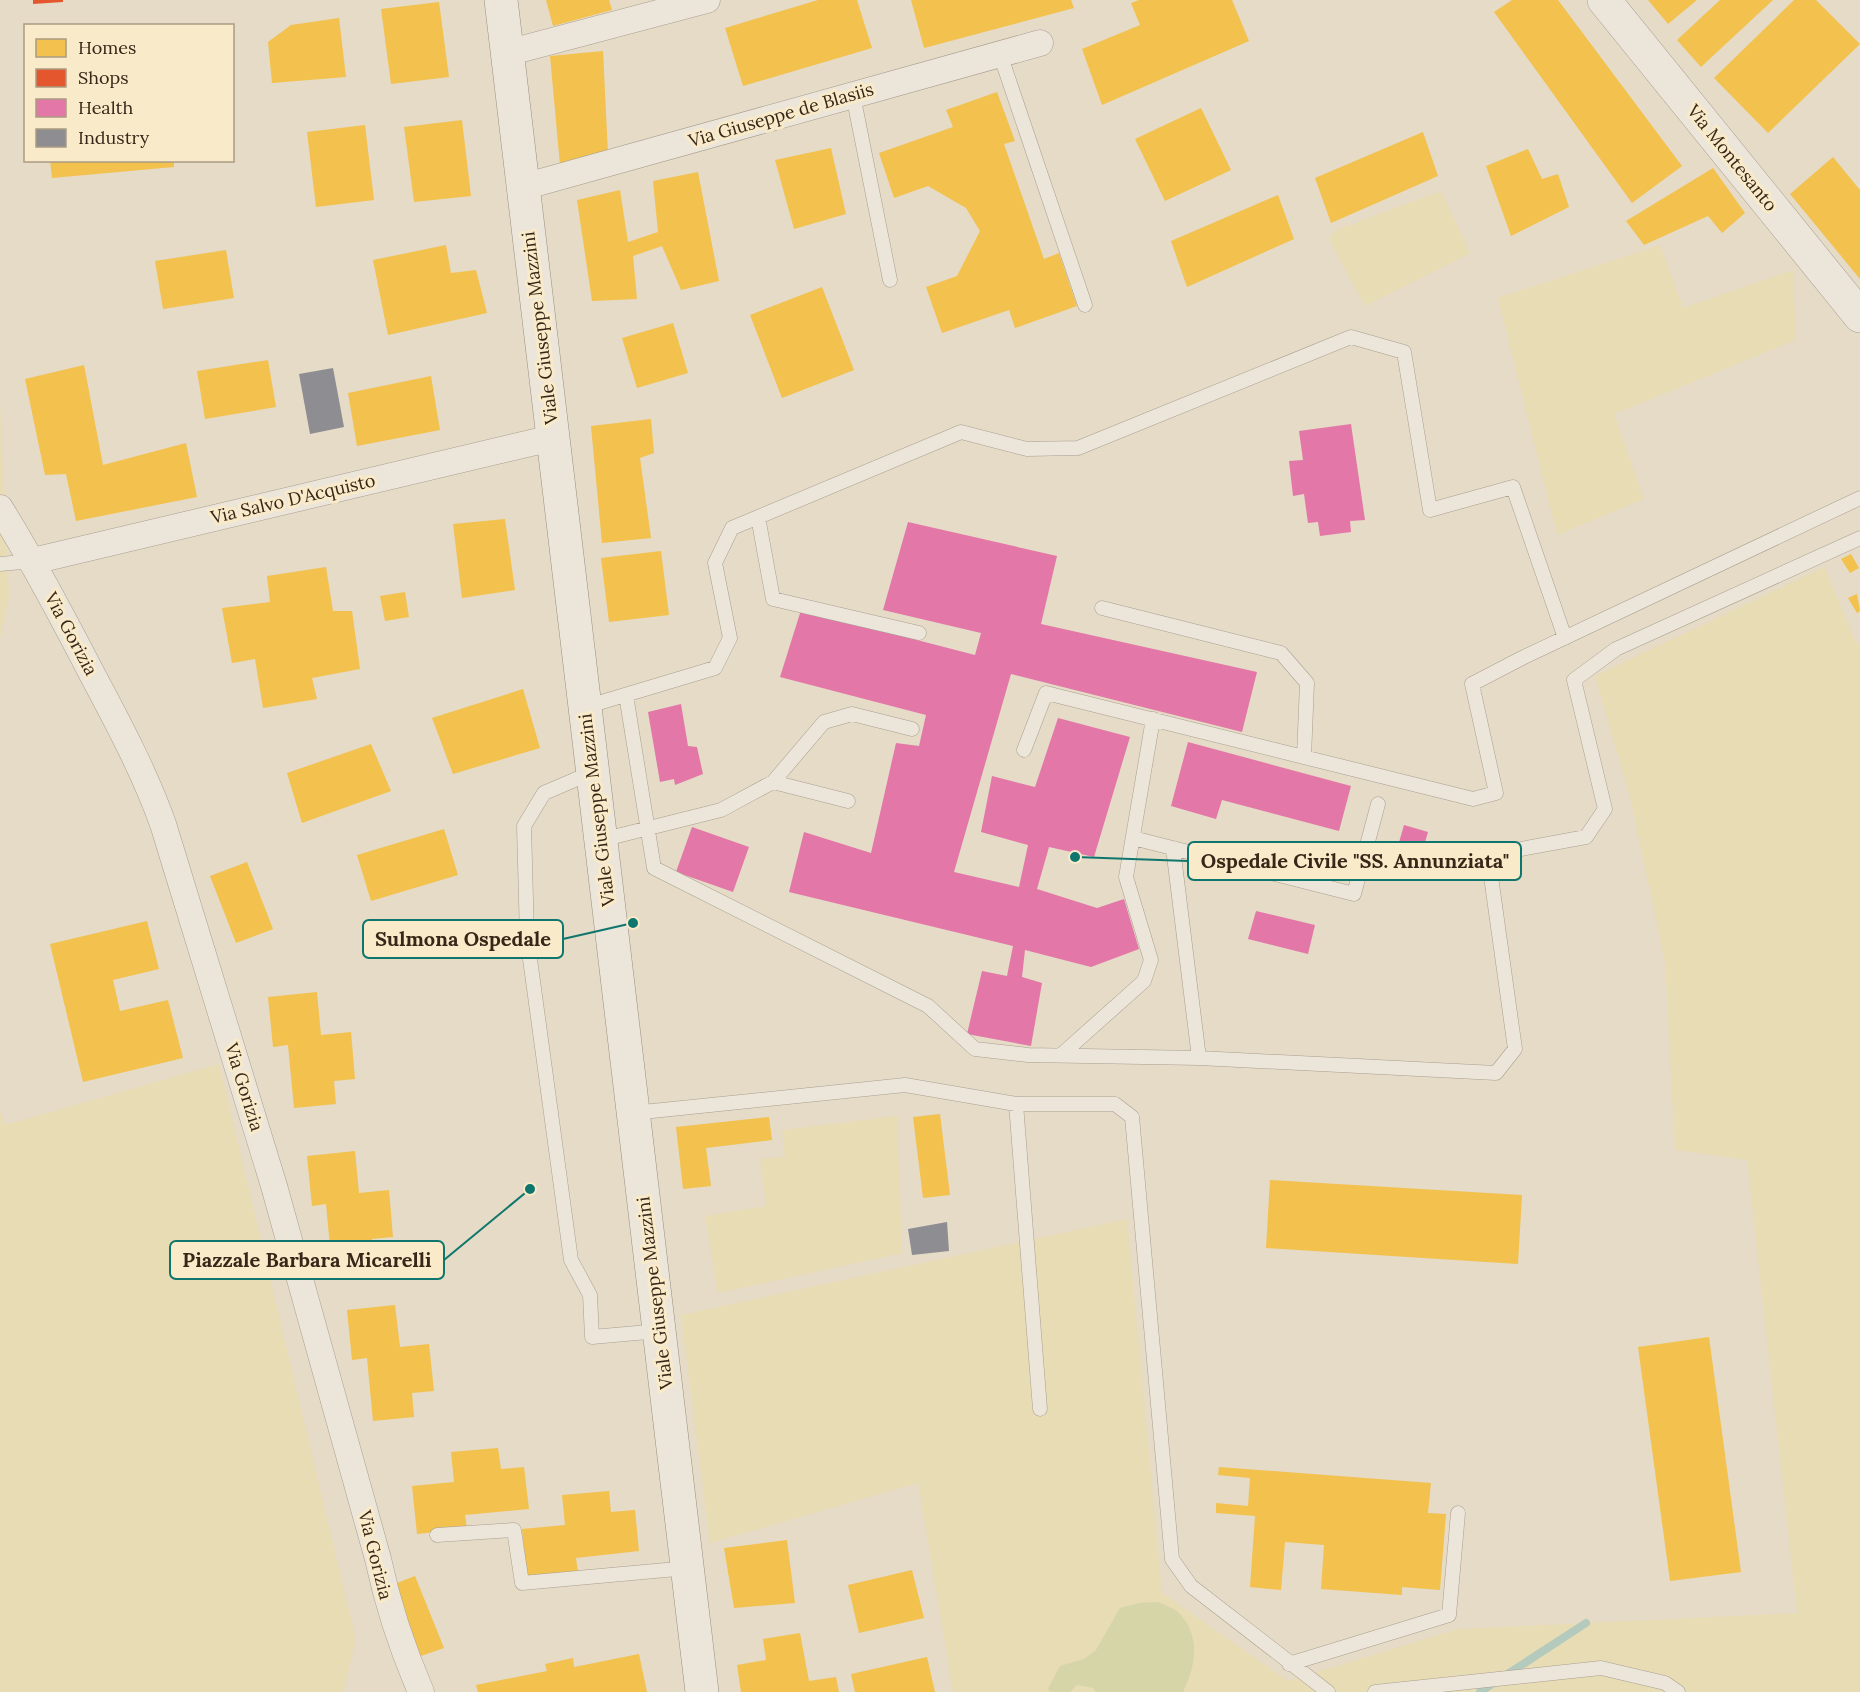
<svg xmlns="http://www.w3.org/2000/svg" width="1860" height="1692" font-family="Lora,serif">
<rect width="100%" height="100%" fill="#e5dbc6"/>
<!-- farmland -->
<path fill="#e7dcb4" d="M1441 191 1470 253 1365 306 1329 239 1336 230Z
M1660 245 1683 308 1793 270 1796 340 1614 414 1644 499 1557 535 1498 298Z
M0 402 9 596 0 637Z
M1824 567 1856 643 1860 642V1692H953L918 1483 710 1543 681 1315 1127 1219 1162 1593 1288 1681 1458 1629 1797 1613 1747 1160 1675 1150 1665 963 1631 800 1595 676Z
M219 1064 356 1640 343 1692H0V1110L5 1125Z
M897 1116 902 1253 718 1293 705 1216 766 1206 760 1159 785 1157 782 1130Z"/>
<!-- green -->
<path fill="#d6d5a7" d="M1158 1602C1164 1605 1174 1608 1179 1613 1201 1636 1196 1666 1183 1692H1096L1093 1688 1077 1685 1070 1692H1050L1048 1689 1060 1666 1084 1659 1096 1650 1120 1608 1139 1603Z"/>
<!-- homes -->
<path fill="#f2c14e" d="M546 0H609L612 10 553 26Z
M818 0H857L872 48 743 86 725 28Z
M911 0H1071L1074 8 924 48Z
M1139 0H1232L1249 41 1102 105 1082 49 1140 25 1131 3Z
M1512 0H1558L1682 166 1632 203 1494 12Z
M1648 0H1697L1668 24Z
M1720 0H1773L1701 67 1677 40Z
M1794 0H1816L1860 44 1768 133 1714 78Z
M439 2 449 77 391 84 381 9Z
M339 18 346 77 272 83 268 42 291 25Z
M603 51 608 154 560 165 550 56Z
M997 92 1015 141 1004 144 1044 259 1059 253 1077 306 1015 328 1009 310 942 333 926 287 957 276 980 231 966 208 928 186 894 198 879 153 953 127 946 110Z
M1201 108 1231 170 1165 201 1135 139Z
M462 120 471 196 414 202 404 127Z
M365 125 374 200 316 207 307 132Z
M1423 132 1438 176 1331 223 1315 178Z
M831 148 846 214 794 229 775 160Z
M1528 149 1542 179 1558 174 1569 207 1511 236 1486 166Z
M1833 157 1860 190V279L1790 194Z
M50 160H174V167L52 178Z
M1713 168 1745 213 1722 233 1708 216 1644 245 1626 221Z
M698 172 719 281 681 290 662 246 633 256 637 299 592 301 577 200 620 190 628 242 658 232 653 181Z
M1278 195 1294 239 1187 287 1171 241Z
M446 245 451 273 476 270 487 313 388 335 373 260Z
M226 250 234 298 163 309 155 261Z
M822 287 854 370 782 398 750 315Z
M673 323 688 373 637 388 622 338Z
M268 360 276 407 205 419 197 371Z
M84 365 103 465 186 443 197 497 76 521 66 474 45 475 25 379Z
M431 376 440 430 357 446 348 393Z
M651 419 654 453 640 458 651 538 602 543 591 426Z
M505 519 515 590 462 598 453 524Z
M661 551 669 615 609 622 601 558Z
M1851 554 1859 568 1850 573 1841 559Z
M326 567 333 611H352L360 669 312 678 317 699 263 708 255 659 232 663 222 608 270 602 267 576Z
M405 592 409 617 385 621 380 596Z
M1857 594 1860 611 1857 613 1848 598Z
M523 689 540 748 453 774 432 718Z
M371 744 391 791 302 823 287 773Z
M444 829 458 875 371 901 357 855Z
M247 862 273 929 236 943 210 876Z
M147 921 159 969 113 980 120 1011 168 1000 183 1058 83 1082 50 944Z
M317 992 321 1035 351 1032 355 1079 334 1081 336 1104 294 1108 288 1045 273 1047 268 997Z
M940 1114 950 1195 923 1198 913 1117Z
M769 1117 772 1140 706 1148 711 1186 683 1189 676 1127Z
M355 1151 359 1193 389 1190 393 1237 372 1239 374 1263 332 1267 326 1204 312 1206 307 1156Z
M1270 1180 1522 1195 1518 1264 1266 1248Z
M395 1305 400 1347 429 1344 434 1391 412 1393 414 1417 373 1421 367 1358 352 1360 347 1310Z
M1709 1337 1741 1572 1670 1581 1638 1347Z
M498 1448 501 1469 524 1467 529 1509 465 1515 467 1529 417 1534 412 1486 454 1482 451 1452Z
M1219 1467 1431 1483 1428 1513 1446 1514 1440 1590 1402 1587V1595L1321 1589 1324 1545 1285 1542 1281 1590 1250 1587 1255 1516 1216 1513V1503L1248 1506 1250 1478 1218 1475Z
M609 1491 611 1512 635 1510 639 1551 576 1558 578 1572 527 1577 522 1529 565 1525 562 1495Z
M787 1540 795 1603 734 1608 724 1548Z
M912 1570 924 1618 859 1633 848 1585Z
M415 1576 444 1648 421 1656 392 1585Z
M800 1633 809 1681 836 1677 839 1692H741L737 1665 766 1660 763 1639Z
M639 1654 647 1692H478L476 1685 547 1671 545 1664 573 1658 574 1667Z
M927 1657 935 1692H855L851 1674Z"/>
<!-- shops -->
<path fill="#e4572e" d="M33 0H63V2L33 4Z"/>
<!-- health -->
<path fill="#e377a8" d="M1351 424 1365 520 1350 521 1351 532 1320 536 1318 522 1308 523 1304 494 1293 496 1289 461 1303 460 1299 431Z
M908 522 1057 556 1041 624 1257 672 1242 732 1011 674 954 872 1019 887 1028 845 981 832 992 776 1035 787 1058 718 1130 737 1094 857 1049 847 1037 889 1097 908 1124 899 1139 949 1091 967 1025 950 1022 977 1042 983 1031 1046 967 1034 982 971 1007 976 1013 946 789 892 804 832 871 853 896 743 919 746 926 715 780 677 801 610 975 655 981 633 883 610Z
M681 704 688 746 697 747 703 774 675 785 674 779 660 782 648 712Z
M1188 742 1351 786 1339 831 1222 800 1216 819 1171 806Z
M1404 825 1428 832 1417 870 1393 863Z
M692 827 749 847 733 892 676 872Z
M1256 911 1315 925 1308 954 1248 939Z"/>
<!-- industry -->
<path fill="#8d8d92" d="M333 368 344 427 310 434 299 374Z
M947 1222 949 1251 912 1255 908 1229Z"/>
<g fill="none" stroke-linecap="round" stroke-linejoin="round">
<!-- stream -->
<path stroke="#b3cabc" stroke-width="8" d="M1480 1692 1586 1623"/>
<!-- service casing -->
<g stroke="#a99f90" stroke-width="15">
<path id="service" d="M1000 54 1085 305
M853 95 890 280
M758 517 773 599 919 633
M0 564 33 561
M1102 608 1281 653 1307 683 1304 757
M626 695 654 868 928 1006 975 1049 1028 1055 1199 1058 1496 1073 1515 1049 1488 855 1586 837 1605 809 1574 680 1616 649 1860 538
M585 707 715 668 730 638 715 563 732 528 961 432 1027 449 1078 448 1351 337 1404 352 1430 510 1513 487 1565 638
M1024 750 1046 693 1473 799 1496 793 1472 684 1522 658 1860 498
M593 772 544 793 524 826 527 937 571 1260 590 1295 592 1337 659 1331
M773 782 848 801
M1133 838 1354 894 1378 804
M601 840 721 810 773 782 824 722 852 714 912 729
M1173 848 1199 1058
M1061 1055 1144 981 1151 960 1126 877 1153 719
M1016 1104 1040 1409
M633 1113 905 1085 1016 1104H1115L1132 1117 1172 1559 1191 1586 1328 1692
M437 1535 514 1530 522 1583 688 1568
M1289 1664 1449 1615 1458 1513
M1375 1692 1601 1668 1665 1683 1678 1692"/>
</g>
<!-- minor casing -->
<g stroke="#a99f90" stroke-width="27">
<path id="minor" d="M507 53 707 0
M523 187 1040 43
M0 508C33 561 62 616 91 672 117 721 144 771 163 824L274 1186 378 1559C388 1606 402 1648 421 1692
M33 561 552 438"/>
</g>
<!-- tertiary casing -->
<g stroke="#a99f90" stroke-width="34">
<path id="tertiary" d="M1604 0 1860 316"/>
</g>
<!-- secondary casing -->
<g stroke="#998f80" stroke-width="34">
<path id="secondary" d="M501 0 702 1692"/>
</g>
<!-- service -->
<use href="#service" stroke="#ece5d9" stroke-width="14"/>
<!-- minor -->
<use href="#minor" stroke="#ece5d9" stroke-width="26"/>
<!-- tertiary -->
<use href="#tertiary" stroke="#ece5d9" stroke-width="33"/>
<!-- secondary -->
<use href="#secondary" stroke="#ece5d9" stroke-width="33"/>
</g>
<g text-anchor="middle" stroke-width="6" stroke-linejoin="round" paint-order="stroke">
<!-- street labels -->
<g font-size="18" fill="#372719" stroke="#f9eac9">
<text transform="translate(781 115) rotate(-16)" y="6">Via Giuseppe de Blasiis</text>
<text transform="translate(1732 158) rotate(51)" y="6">Via Montesanto</text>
<text transform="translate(540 328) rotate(-97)" y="6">Viale Giuseppe Mazzini</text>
<text transform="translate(293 499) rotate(-13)" y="6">Via Salvo D'Acquisto</text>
<text transform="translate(71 634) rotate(62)" y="6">Via Gorizia</text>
<text transform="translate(597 810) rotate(-97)" y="6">Viale Giuseppe Mazzini</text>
<text transform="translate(244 1087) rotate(73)" y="6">Via Gorizia</text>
<text transform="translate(655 1293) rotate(-97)" y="6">Viale Giuseppe Mazzini</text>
<text transform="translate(375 1555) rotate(76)" y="6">Via Gorizia</text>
</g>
</g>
<!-- callouts -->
<path fill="none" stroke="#0f766e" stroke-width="2" d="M1075 857L1188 861M633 923L563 939M530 1189L444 1260"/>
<g fill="#0f766e" stroke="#f9eac9" stroke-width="2">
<circle cx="1075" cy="857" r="6"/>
<circle cx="633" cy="923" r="6"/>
<circle cx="530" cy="1189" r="6"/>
</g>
<g fill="#f9eac9" stroke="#0f766e" stroke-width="2">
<rect x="1188" y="842" width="333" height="38" rx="6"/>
<rect x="363" y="920" width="200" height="38" rx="6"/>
<rect x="170" y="1241" width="274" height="38" rx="6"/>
</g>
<g font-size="20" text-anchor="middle" font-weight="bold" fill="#372719">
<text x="1355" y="868">Ospedale Civile "SS. Annunziata"</text>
<text x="463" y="946">Sulmona Ospedale</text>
<text x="307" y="1267">Piazzale Barbara Micarelli</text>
</g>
<!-- legend -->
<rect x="24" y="24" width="210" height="138" fill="#f9eac9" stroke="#ab9c83" stroke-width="1.5"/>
<rect x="36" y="39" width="30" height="18" fill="#f2c14e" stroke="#ab9c83" stroke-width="1.5"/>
<text x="78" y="54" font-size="18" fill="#372719">Homes</text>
<rect x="36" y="69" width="30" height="18" fill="#e4572e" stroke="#ab9c83" stroke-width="1.5"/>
<text x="78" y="84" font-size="18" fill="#372719">Shops</text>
<rect x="36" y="99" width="30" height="18" fill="#e377a8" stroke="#ab9c83" stroke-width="1.5"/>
<text x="78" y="114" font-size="18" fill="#372719">Health</text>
<rect x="36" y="129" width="30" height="18" fill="#8d8d92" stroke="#ab9c83" stroke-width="1.5"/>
<text x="78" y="144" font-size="18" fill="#372719">Industry</text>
</svg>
